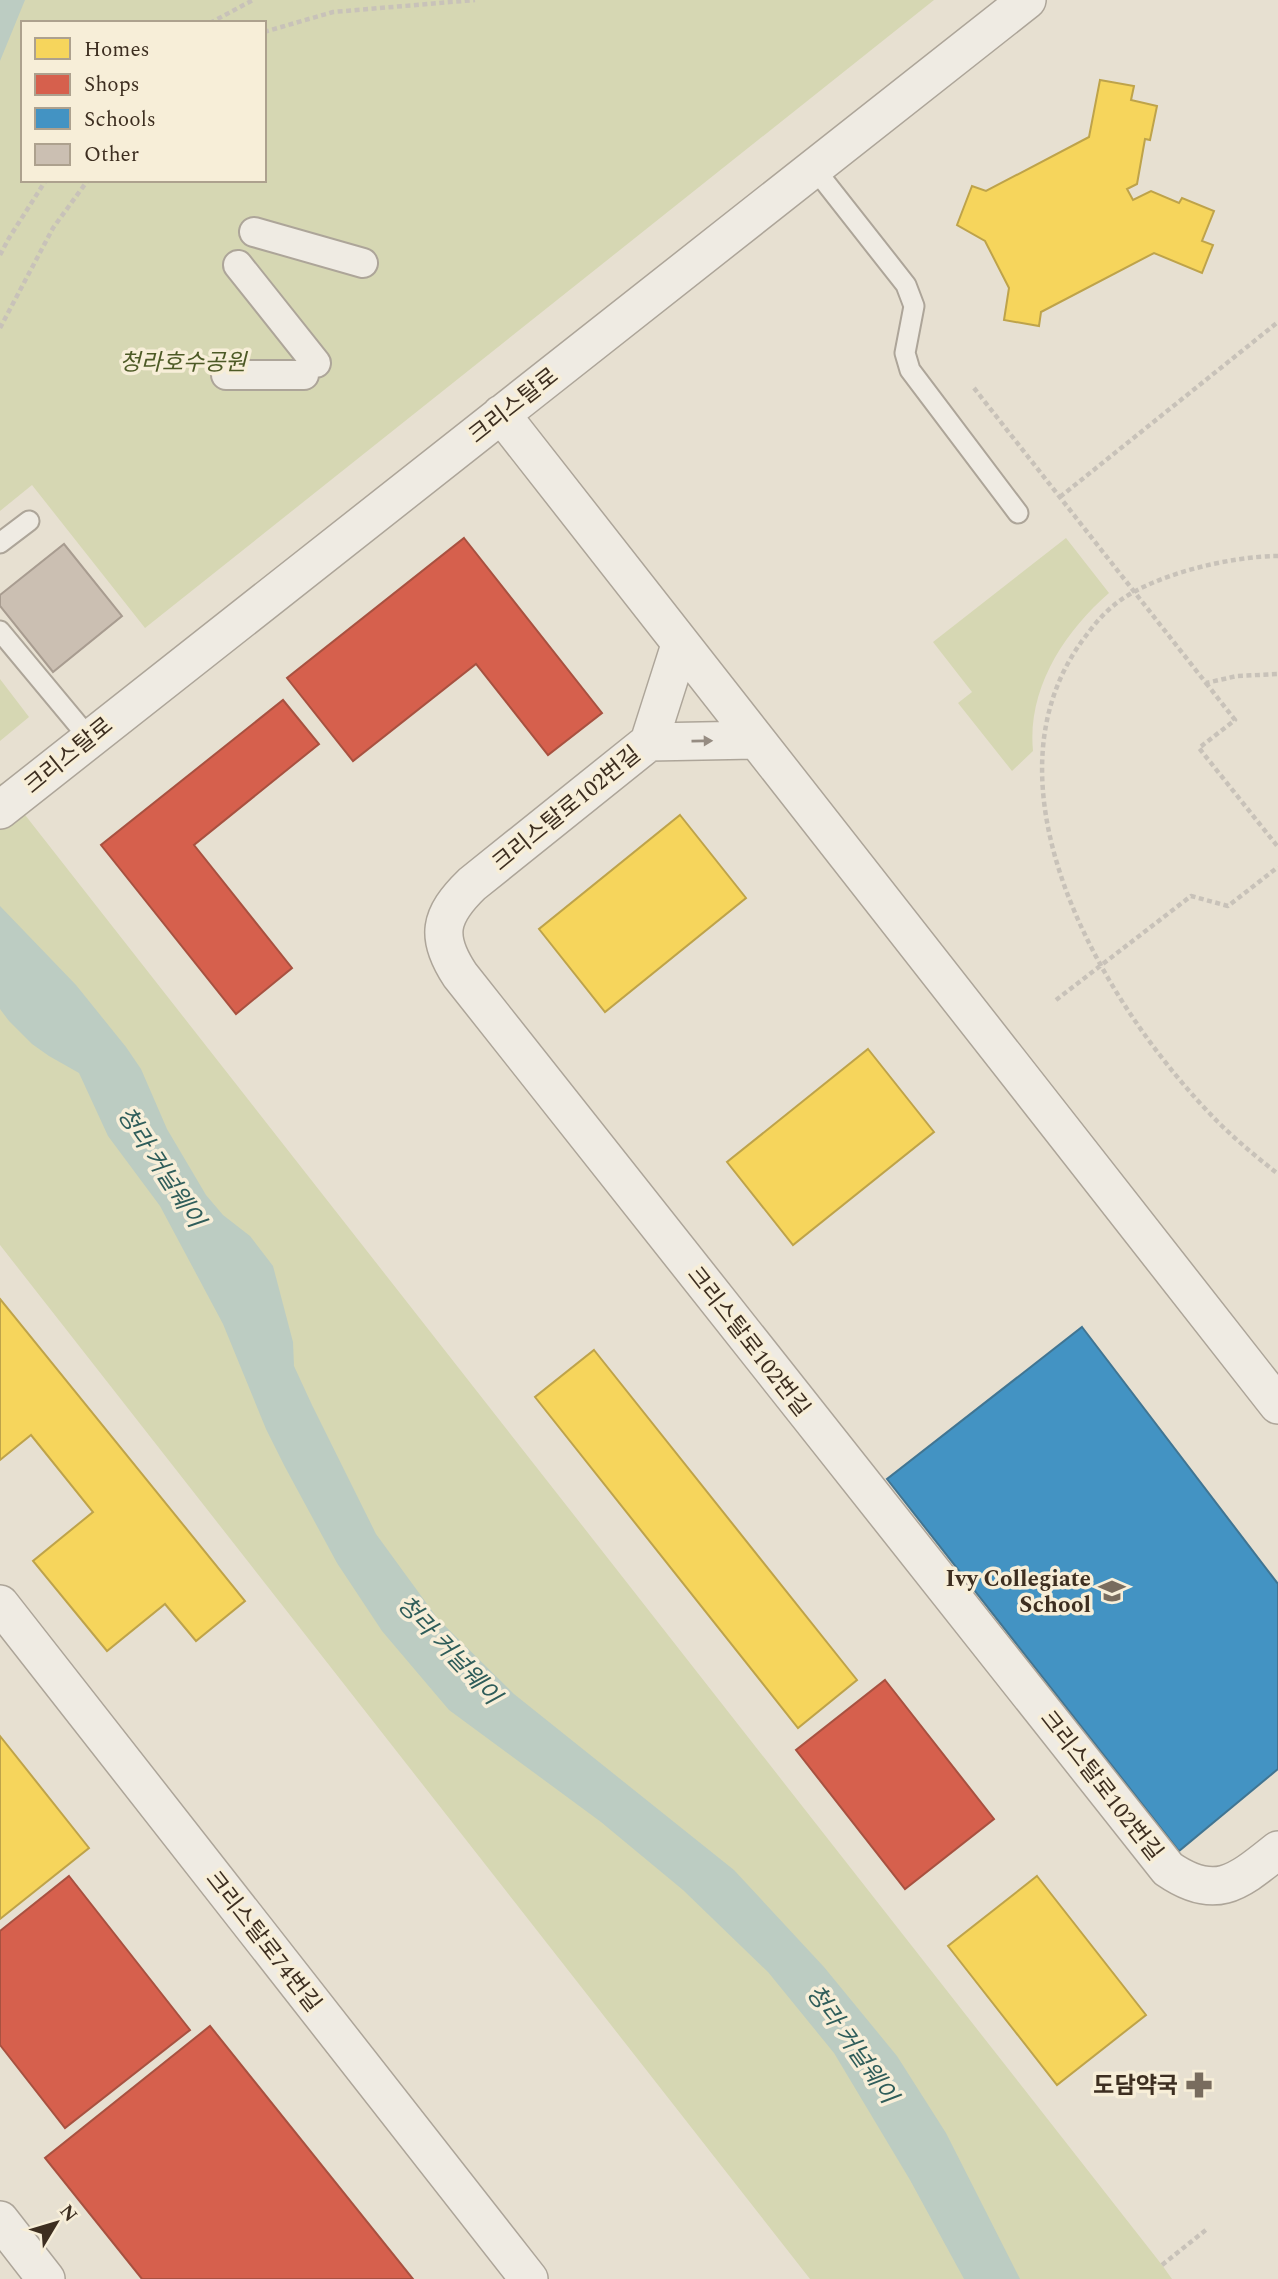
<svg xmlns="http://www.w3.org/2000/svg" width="1278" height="2279" font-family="Spectral,'Noto Sans KR',serif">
<rect width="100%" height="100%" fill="#e7e0d1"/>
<!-- park -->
<path fill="#d6d7b3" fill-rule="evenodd" d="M0 0H934L145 628 32 485 0 511ZM23 23H264V180H23Z
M1066 538 1109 593C1064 632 1027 689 1033 751L1012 771 958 703 972 692 933 642Z
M0 679 29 717 0 741Z
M0 783 1162 2265 1172 2279H810L0 1245Z"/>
<!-- water -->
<path fill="#bcccc2" d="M0 0H25L0 61Z
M0 906 76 985 126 1047 141 1069 167 1129 206 1195 223 1215 250 1236 273 1266 293 1342 294 1366 312 1405 376 1534 438 1619 514 1694 734 1870 824 1967 897 2056 946 2133 1020 2279H964L910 2180 834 2053 768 1972 683 1890 601 1822 449 1710 382 1631 337 1563 285 1467 266 1429 223 1324 160 1206 108 1136 79 1073 49 1056 32 1044 9 1021 0 1009Z"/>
<!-- homes -->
<path fill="#f6d55c" stroke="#bea34a" stroke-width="2" d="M1100 80 1134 86 1131 100 1157 106 1150 140 1145 139 1137 184 1127 189 1133 200 1151 191 1179 203 1182 198 1214 211 1202 241 1213 245 1202 273 1154 253 1041 312 1039 326 1004 320 1009 288 985 241 957 225 972 186 986 191 1089 137Z
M680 815 746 898 605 1012 539 929Z
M868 1049 934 1132 793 1245 727 1162Z
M0 1299 245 1601 196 1641 165 1604 107 1651 33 1561 93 1512 31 1435 0 1460Z
M594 1350 857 1680 798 1728 535 1397Z
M0 1736 89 1848 0 1919Z
M1037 1876 1146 2015 1057 2085 948 1946Z"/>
<!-- shops -->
<path fill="#d6604d" stroke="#a85140" stroke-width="2" d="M464 538 602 713 548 755 476 664 353 761 287 678Z
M283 700 319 744 194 845 292 968 236 1014 101 845Z
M885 1680 994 1819 905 1889 796 1750Z
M69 1876 190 2030 65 2128 0 2045V1931Z
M210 2026 413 2279H142L45 2158Z"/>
<!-- schools -->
<path fill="#4393c3" stroke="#417592" stroke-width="2" d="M1082 1327 1278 1584V1769L1179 1851 887 1479Z"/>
<!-- building -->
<path fill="#cbbfb2" stroke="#a89c90" stroke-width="2" d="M64 544 122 616 53 672 0 606V595Z"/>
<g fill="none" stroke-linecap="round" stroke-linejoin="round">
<!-- service casing -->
<g stroke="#ada599" stroke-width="23">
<path id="service" d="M814 168 906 285 914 306 905 353 910 370 1018 513
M0 543 29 521
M0 631 89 738"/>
</g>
<!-- pedestrian casing -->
<g stroke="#ada599" stroke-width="32">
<path id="pedestrian" d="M254 232 363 263
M238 265 316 363
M226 375H304"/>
</g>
<!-- minor casing -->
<g stroke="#ada599" stroke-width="40">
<path id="minor" d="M501 414 1278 1405
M649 742 472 884C439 916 435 937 460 975L1168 1869C1216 1902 1238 1882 1278 1850
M649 742 755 740
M649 742 680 645
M0 810 1027 0
M0 1604 529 2279
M0 2220 46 2279"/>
</g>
<!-- path -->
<path stroke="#c8c2b9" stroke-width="4.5" stroke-dasharray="5 3.5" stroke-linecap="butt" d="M210 23 253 0
M264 32 333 12 475 0
M0 255 9 238 46 180
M0 328 53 228 88 180
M974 388 1206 683 1237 676 1278 674
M1060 497 1278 322
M1278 556C1231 556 1149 575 1113 606 1102 615 1093 626 1085 637 971 787 1108 1011 1218 1122 1237 1141 1258 1158 1278 1174
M1206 683 1235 720 1199 748 1278 847
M1056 1000 1191 896 1228 906 1278 867
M1162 2265 1207 2229"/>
<!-- service -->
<use href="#service" stroke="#efebe3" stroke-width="19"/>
<!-- pedestrian -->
<use href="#pedestrian" stroke="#efebe3" stroke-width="28"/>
<!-- minor -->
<use href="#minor" stroke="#efebe3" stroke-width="37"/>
</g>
<!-- one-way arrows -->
<defs><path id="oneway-solid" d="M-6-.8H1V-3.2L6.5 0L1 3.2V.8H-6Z" transform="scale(1.75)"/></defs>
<use fill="#968c82" href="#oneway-solid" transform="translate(702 741) rotate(-1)"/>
<!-- icons -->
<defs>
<g id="school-bare" transform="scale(2.1)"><path d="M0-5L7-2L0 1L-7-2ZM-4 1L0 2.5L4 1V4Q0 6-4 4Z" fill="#786c5e" stroke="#f7eed8" stroke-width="2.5" paint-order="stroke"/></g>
<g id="pharmacy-bare" transform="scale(2.1)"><path d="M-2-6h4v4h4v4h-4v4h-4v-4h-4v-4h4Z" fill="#786c5e" stroke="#f7eed8" stroke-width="2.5" paint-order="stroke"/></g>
</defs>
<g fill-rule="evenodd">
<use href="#school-bare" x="1112" y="1591"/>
<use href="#pharmacy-bare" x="1199" y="2085"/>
</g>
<g text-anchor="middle" stroke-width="7" stroke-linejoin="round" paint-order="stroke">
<!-- park labels -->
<g font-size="23" font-style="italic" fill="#4d5a26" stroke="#f7eed8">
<text x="183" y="370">청라호수공원</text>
</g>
<!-- street labels -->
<g font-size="23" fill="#3d2e20" stroke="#f7eed8">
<text transform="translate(513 405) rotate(-38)" y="8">크리스탈로</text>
<text transform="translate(68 755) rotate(-39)" y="8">크리스탈로</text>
<text transform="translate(566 808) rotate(-39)" y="8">크리스탈로102번길</text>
<text transform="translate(749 1341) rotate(52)" y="8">크리스탈로102번길</text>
<text transform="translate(1102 1785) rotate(52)" y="8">크리스탈로102번길</text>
<text transform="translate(264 1941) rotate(52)" y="8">크리스탈로74번길</text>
</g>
<!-- poi labels -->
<g font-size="23" font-weight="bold" fill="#3d2e20" stroke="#f7eed8" text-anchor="end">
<text x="1091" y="1586">Ivy Collegiate<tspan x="1091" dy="26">School</tspan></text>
<text x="1178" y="2093">도담약국</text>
</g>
<!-- water labels -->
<g font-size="24" font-style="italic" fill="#2f5d5a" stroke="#f7eed8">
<text transform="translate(161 1167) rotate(57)" y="8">청라 커널웨이</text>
<text transform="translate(449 1650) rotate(47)" y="8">청라 커널웨이</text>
<text transform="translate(852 2044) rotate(55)" y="8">청라 커널웨이</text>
</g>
</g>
<!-- legend -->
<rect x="21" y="21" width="245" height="161" fill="#f7eed8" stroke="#ada18e" stroke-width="2"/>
<rect x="35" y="38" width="35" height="21" fill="#f6d55c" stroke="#ada18e" stroke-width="2"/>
<text x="84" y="56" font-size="21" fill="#3d2e20">Homes</text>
<rect x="35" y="74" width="35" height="21" fill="#d6604d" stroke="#ada18e" stroke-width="2"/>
<text x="84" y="91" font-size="21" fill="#3d2e20">Shops</text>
<rect x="35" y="108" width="35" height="21" fill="#4393c3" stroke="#ada18e" stroke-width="2"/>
<text x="84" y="126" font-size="21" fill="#3d2e20">Schools</text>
<rect x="35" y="144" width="35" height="21" fill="#cbbfb2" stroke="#ada18e" stroke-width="2"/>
<text x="84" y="161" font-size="21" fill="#3d2e20">Other</text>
<!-- north arrow -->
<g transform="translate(56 2223) rotate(52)" stroke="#f7eed8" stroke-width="5" paint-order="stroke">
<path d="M0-5L12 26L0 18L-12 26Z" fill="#3d2e20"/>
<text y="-10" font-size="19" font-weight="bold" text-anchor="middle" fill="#3d2e20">N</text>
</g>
</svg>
